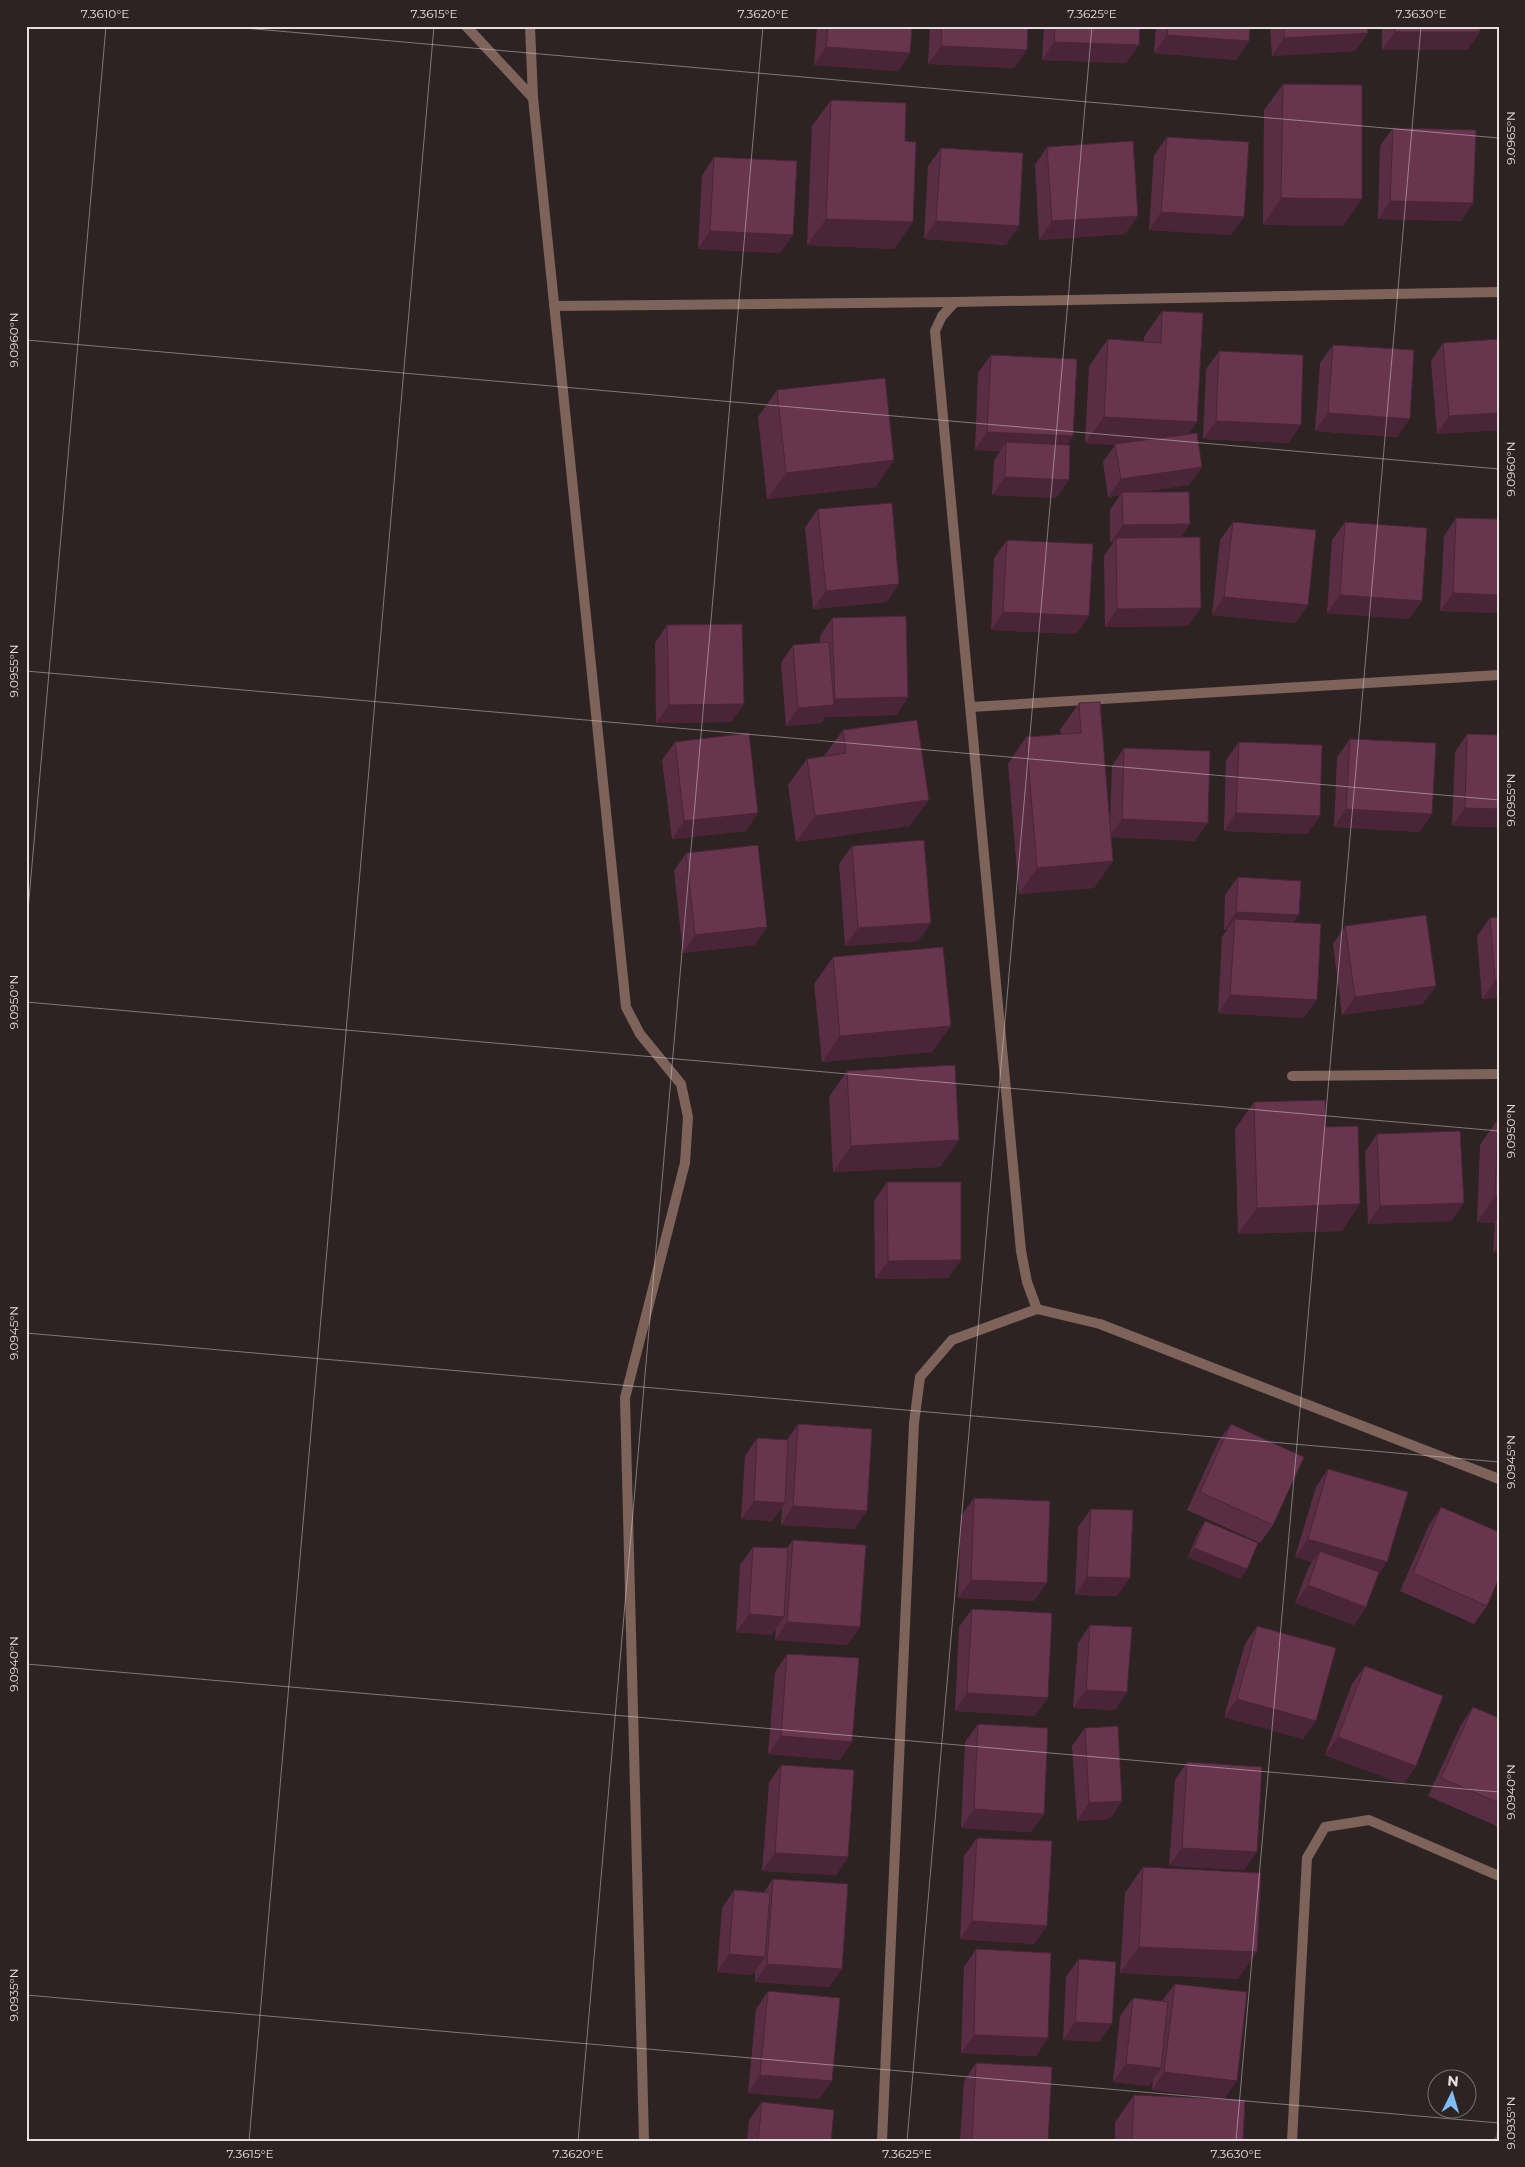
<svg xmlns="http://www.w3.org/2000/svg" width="1525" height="2167" font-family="Montserrat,sans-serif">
<rect width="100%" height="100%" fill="#2d2323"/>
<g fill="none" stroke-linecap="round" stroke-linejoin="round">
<!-- lane -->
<path stroke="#7d635a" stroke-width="10" d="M466 26 533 98
M530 26 533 98 626 1007 640 1034 681 1084 688 1117 685 1163 625 1398 644 2141
M554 306 955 302"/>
<!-- street -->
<path stroke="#7d635a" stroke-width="10" d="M1499 292 955 302 942 316 935 331 1021 1251 1027 1282 1037 1309 1100 1324 1499 1479
M971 707 1499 675
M1292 1076 1499 1074
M882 2141 914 1423 920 1377 952 1340 1037 1309
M1292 2141 1307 1858 1325 1827 1369 1820 1499 1876"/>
</g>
<!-- wall -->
<path fill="#592e44" d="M817 26H912L910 53 898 71 814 65Z
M930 26H1028L1014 68 928 64Z
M1044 26H1140L1126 63 1042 60Z
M1156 26H1250L1249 41 1236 60 1154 53Z
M1270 26H1367L1368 33 1355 51 1272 56Z
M1382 26H1480V32L1467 50H1382Z
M1283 84 1343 226 1263 225 1264 110Z
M831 100 894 249 807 245 812 126Z
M1393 128 1473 203 1461 221 1378 219 1380 146Z
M1167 137 1244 217 1231 235 1149 230 1154 155Z
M1047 147 1125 234 1039 240 1035 165Z
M941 148 1019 226 1006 245 924 239 928 166Z
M714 157 793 235 780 253 698 249 702 176Z
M1162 311 1189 434 1202 467 1189 485 1141 492 1190 524 1181 537 1188 626 1105 627 1104 556 1113 543H1110V510L1120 495 1108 497 1103 462 1115 445 1085 443 1089 366 1108 339 1144 341V337Z
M1443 343 1499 430 1437 434 1431 361Z
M1333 345 1397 437 1315 431 1320 363Z
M1219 351 1301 425 1288 443 1203 439 1206 369Z
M991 355 1073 436 1067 445 1069 480 1056 498 992 495 994 461 1000 451 975 450 978 373Z
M777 390 876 487 767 499 758 417Z
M818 509 887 602 813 609 805 527Z
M1456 518 1499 519V613L1440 611 1444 536Z
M1233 522 1308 605 1295 623 1212 615 1220 540Z
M1345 522 1409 619 1327 613 1332 540Z
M1007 540 1089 616 1076 634 991 630 994 558Z
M832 618 908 697 896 715 825 717 821 723 786 726 781 663 793 645 820 643V636Z
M667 625 744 704 731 722 656 723 655 643Z
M1079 703 1110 823 1112 766 1124 748 1195 841 1111 837 1113 861 1094 888 1019 894 1008 764 1026 737 1061 734 1060 730Z
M843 730 910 826 796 842 788 785 807 759 824 756Z
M1467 734 1499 827 1452 826 1455 752Z
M1350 739 1420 832 1334 827 1337 757Z
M675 742 746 831 672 839 662 760Z
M1239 742 1320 816 1307 834 1224 831 1226 760Z
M852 846 931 923 918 941 845 946 839 864Z
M686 853 755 945 683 953 674 871Z
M1238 877 1294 922 1304 1018 1218 1013 1222 937 1227 930H1224L1225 895Z
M1499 917V997L1482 999 1477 936 1490 918Z
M1345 926 1423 1004 1342 1015 1333 944Z
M833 957 932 1052 822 1062 814 984Z
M847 1071 940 1167 833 1172 829 1097Z
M1254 1102 1326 1127 1342 1231 1238 1234 1235 1129Z
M1498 1119H1499V1252H1493L1495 1223 1477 1222 1480 1145Z
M1377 1134 1464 1203 1451 1221 1368 1224 1365 1152Z
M887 1182 961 1260 948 1278 875 1279 874 1201Z
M798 1424 867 1511 854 1529 781 1525 782 1507 772 1521 741 1519 745 1456 757 1438 787 1440Z
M1231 1424 1273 1525 1260 1543 1187 1510 1218 1442Z
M1328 1469 1378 1575 1366 1607 1354 1625 1295 1603 1308 1569 1312 1562 1295 1557 1316 1487Z
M974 1498 1034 1601 958 1598 961 1516Z
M1441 1507 1487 1606 1474 1624 1400 1591 1429 1525Z
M1091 1509 1117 1596 1075 1595 1078 1527Z
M1205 1521 1247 1569 1240 1579 1188 1557 1199 1531Z
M793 1540 860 1627 847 1645 775 1640 776 1629 771 1635 736 1632 740 1565 753 1547 787 1548Z
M972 1609 1035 1716 955 1711 959 1627Z
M1090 1625 1127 1692 1115 1710 1073 1708 1078 1643Z
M1257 1626 1316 1721 1303 1739 1224 1717 1245 1644Z
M787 1654 840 1760 768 1754 775 1672Z
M1365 1666 1416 1766 1403 1784 1325 1755 1352 1684Z
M1473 1707 1499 1718V1827L1428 1796 1461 1725Z
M978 1724 1044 1814 1031 1832 961 1828 965 1742Z
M1085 1728 1122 1801 1110 1819 1077 1821 1072 1746Z
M1187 1762 1244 1870 1169 1866 1175 1780Z
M781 1765 848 1857 836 1875 762 1871 769 1783Z
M977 1838 1034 1944 960 1939 964 1856Z
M1143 1867 1238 1979 1120 1973 1125 1893Z
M773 1879 842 1969 829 1987 755 1982V1970L752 1975 717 1972 722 1908 734 1890 764 1892Z
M976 1949 1048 2038 1036 2056 961 2053 964 1967Z
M1079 1959 1099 2042 1063 2040 1066 1977Z
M1175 1984 1224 2099 1152 2090 1153 2080 1149 2086 1113 2082 1120 2016 1133 1998 1162 2001Z
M768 1991 819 2099 748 2093 756 2009Z
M976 2063 1048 2141H960L964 2081Z
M1134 2095 1243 2141H1115V2122Z
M762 2102 831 2141H747L749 2120Z
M1499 2127V2141H1493Z"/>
<!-- shaded-wall -->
<path fill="#492537" d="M1395 32H1480L1467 50H1382Z
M1368 33 1355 51 1272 56 1284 38Z
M1167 35 1249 41 1236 60 1154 53Z
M1054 42 1139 45 1126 63 1042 60Z
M941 46 1027 50 1014 68 928 64Z
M826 47 910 53 898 71 814 65Z
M1281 198 1362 199 1343 226 1263 225Z
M1390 201 1473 203 1461 221 1378 219Z
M1161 212 1244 217 1231 235 1149 230Z
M1138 216 1125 234 1039 240 1052 221Z
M826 219 913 222 894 249 807 245Z
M936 221 1019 226 1006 245 924 239Z
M710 231 793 235 780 253 698 249Z
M1328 413 1410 419 1397 437 1315 431Z
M1499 413V430L1437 434 1449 416Z
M1104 417 1197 422 1178 449 1115 444V445L1085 443Z
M1216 421 1301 425 1288 443 1203 439Z
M987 432 1073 436 1061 454 1006 442 1000 451 975 450Z
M894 460 876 487 767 499 786 473Z
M1202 467 1189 485 1122 495V492L1120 495 1108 497 1121 479Z
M1005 477 1069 480 1056 498 992 495Z
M1190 524 1177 542 1116 538 1113 543H1110L1123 525Z
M899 584 887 602 813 609 826 591Z
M1453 593 1499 595V613L1440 611Z
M1340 595 1422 601 1409 619 1327 613Z
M1224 597 1308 605 1295 623 1212 615Z
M1201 608 1188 626 1105 627 1117 609Z
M1003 612 1089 616 1076 634 991 630Z
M908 697 896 715 825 717 821 723 786 726 798 708 831 705 835 699Z
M744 704 731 722 656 723 669 705Z
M929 800 910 826 796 842 815 816Z
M1465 808 1499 809V827L1452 826Z
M1346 809 1432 814 1420 832 1334 827Z
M758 813 746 831 672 839 684 821Z
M1236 813 1320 816 1307 834 1224 831Z
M1122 819 1208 823 1195 841 1109 837Z
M1113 861 1094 888 1019 894 1037 868Z
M1236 912 1299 915 1286 933 1235 919 1227 930H1224Z
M931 923 918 941 845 946 858 928Z
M767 927 755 945 683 953 695 935Z
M1499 980V997L1482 999 1495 981Z
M1436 986 1423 1004 1342 1015 1355 997Z
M1230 995 1317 1000 1304 1018 1218 1013Z
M951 1026 932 1052 822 1062 840 1036Z
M959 1140 940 1167 833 1172 851 1146Z
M1495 1196H1499V1217L1495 1223 1477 1222Z
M1464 1203 1451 1221 1368 1224 1380 1206Z
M1360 1204 1342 1231 1238 1234 1257 1208Z
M1499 1244V1252H1493Z
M961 1260 948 1278 875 1279 888 1261Z
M754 1501 785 1503 772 1521 741 1519Z
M793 1506 867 1511 854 1529 781 1525Z
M1308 1539 1387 1562 1375 1580 1320 1551 1312 1562 1295 1557Z
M1194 1548 1247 1569 1240 1579 1188 1557Z
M1087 1577 1130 1578 1117 1596 1075 1595Z
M971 1580 1047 1583 1034 1601 958 1598Z
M1308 1585 1366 1607 1354 1625 1295 1603Z
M749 1614 784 1617 771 1635 736 1632Z
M787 1622 860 1627 847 1645 775 1640Z
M1086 1690 1127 1692 1115 1710 1073 1708Z
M967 1693 1048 1698 1035 1716 955 1711Z
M1237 1699 1316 1721 1303 1739 1224 1717Z
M781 1736 852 1742 840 1760 768 1754Z
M1338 1737 1416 1766 1403 1784 1325 1755Z
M1122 1801 1110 1819 1077 1821 1089 1803Z
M974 1809 1044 1814 1031 1832 961 1828Z
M1182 1848 1257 1852 1244 1870 1169 1866Z
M775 1853 848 1857 836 1875 762 1871Z
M972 1921 1047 1926 1034 1944 960 1939Z
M1139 1947 1257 1952 1238 1979 1120 1973Z
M729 1954 765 1957 752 1975 717 1972Z
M767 1964 842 1969 829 1987 755 1982Z
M1075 2022 1112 2024 1099 2042 1063 2040Z
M974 2035 1048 2038 1036 2056 961 2053Z
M1126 2064 1161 2068 1149 2086 1113 2082Z
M1164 2072 1237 2081 1224 2099 1152 2090Z
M760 2075 832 2081 819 2099 748 2093Z"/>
<!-- building -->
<path fill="#68354f" stroke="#492537" d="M828 26H912L910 53 826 47Z
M942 26H1028L1027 50 941 46Z
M1055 26H1140L1139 45 1054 42Z
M1168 26H1250L1249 41 1167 35Z
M1284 26H1367L1368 33 1284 38Z
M1395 26H1480V32H1395Z
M1283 84 1362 85V199L1281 198Z
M831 100 906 103 905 141 916 142 913 222 826 219Z
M1393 128 1476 130 1473 203 1390 201Z
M1167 137 1249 142 1244 217 1161 212Z
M1133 141 1138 216 1052 221 1047 147Z
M941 148 1023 153 1019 226 936 221Z
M714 157 797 161 793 235 710 231Z
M1162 311 1203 313 1197 422 1104 417 1108 339 1161 343Z
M1499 339V413L1449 416 1443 343Z
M1333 345 1414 350 1410 419 1328 413Z
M1219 351 1303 355 1301 425 1216 421Z
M991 355 1077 359 1073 436 987 432Z
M885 378 894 460 786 473 777 390Z
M1197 433 1202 467 1121 479 1115 444Z
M1006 442 1070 445 1069 480 1005 477Z
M1122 492H1189L1190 524 1123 525Z
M892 503 899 584 826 591 818 509Z
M1456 518 1499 519V595L1453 593Z
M1233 522 1316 530 1308 605 1224 597Z
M1345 522 1427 528 1422 601 1340 595Z
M1200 537 1201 608 1117 609 1116 538Z
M1007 540 1093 544 1089 616 1003 612Z
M906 616 908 697 835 699 832 618Z
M742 624 744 704 669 705 667 625Z
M829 642 834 705 798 708 793 645Z
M1100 702 1113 861 1037 868 1026 737 1081 733 1079 703Z
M917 720 929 800 815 816 807 759 846 753 843 730Z
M749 733 758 813 684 821 675 742Z
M1467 734 1499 735V809L1465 808Z
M1350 739 1436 743 1432 814 1346 809Z
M1239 742 1322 745 1320 816 1236 813Z
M1124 748 1210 751 1208 823 1122 819Z
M924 840 931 923 858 928 852 846Z
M758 845 767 927 695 935 686 853Z
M1238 877 1301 881 1299 915 1236 912Z
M1426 915 1436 986 1355 997 1345 926Z
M1499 917V980L1495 981 1490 918Z
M1235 919 1321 924 1317 1000 1230 995Z
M943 947 951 1026 840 1036 833 957Z
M955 1065 959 1140 851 1146 847 1071Z
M1325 1100 1326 1127 1358 1126 1360 1204 1257 1208 1254 1102Z
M1498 1119H1499V1196H1495Z
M1460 1131 1464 1203 1380 1206 1377 1134Z
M887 1182H961V1260L888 1261Z
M798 1424 872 1429 867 1511 793 1506Z
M1231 1424 1304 1457 1273 1525 1200 1492Z
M757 1438 788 1440 785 1503 754 1501Z
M1328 1469 1408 1492 1387 1562 1308 1539Z
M974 1498 1050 1501 1047 1583 971 1580Z
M1441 1507 1499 1532V1578L1487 1606 1413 1573Z
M1091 1509 1133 1510 1130 1578 1087 1577Z
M1205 1521 1258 1543 1247 1569 1194 1548Z
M793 1540 866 1545 860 1627 787 1622Z
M753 1547 788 1548 784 1617 749 1614Z
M1320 1551 1379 1572 1366 1607 1308 1585Z
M972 1609 1052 1613 1048 1698 967 1693Z
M1090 1625 1132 1627 1127 1692 1086 1690Z
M1257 1626 1336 1648 1316 1721 1237 1699Z
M787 1654 859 1658 852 1742 781 1736Z
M1365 1666 1443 1696 1416 1766 1338 1737Z
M1473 1707 1499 1718V1803L1441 1778Z
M978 1724 1048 1728 1044 1814 974 1809Z
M1118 1726 1122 1801 1089 1803 1085 1728Z
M1187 1762 1262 1767 1257 1852 1182 1848Z
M781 1765 854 1770 848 1857 775 1853Z
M977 1838 1052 1841 1047 1926 972 1921Z
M1143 1867 1261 1873 1257 1952 1139 1947Z
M773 1879 848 1884 842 1969 767 1964Z
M734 1890 770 1893 765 1957 729 1954Z
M976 1949 1051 1953 1048 2038 974 2035Z
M1079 1959 1116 1962 1112 2024 1075 2022Z
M1175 1984 1247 1992 1237 2081 1164 2072Z
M768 1991 840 1998 832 2081 760 2075Z
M1133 1998 1168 2002 1161 2068 1126 2064Z
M976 2063 1052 2067 1048 2141H972Z
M1134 2095 1245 2100 1243 2141H1132Z
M762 2102 834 2110 831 2141H758Z"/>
<!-- ticks -->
<path fill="none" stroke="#e6dfdf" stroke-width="1" stroke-opacity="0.45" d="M221 26 1499 138M26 340 1499 469M26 671 1499 800M26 933 106 26M26 1002 1499 1131M26 1333 1499 1462M26 1664 1499 1792M26 1995 1499 2123M249 2141 434 26M578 2141 763 26M907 2141 1092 26M1236 2141 1421 26"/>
<!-- border -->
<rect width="1525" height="2167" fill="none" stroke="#2d2323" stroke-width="55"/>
<!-- north arrow -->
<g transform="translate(1452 2094) rotate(5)"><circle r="24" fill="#2d2323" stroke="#776e6e"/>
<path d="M0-4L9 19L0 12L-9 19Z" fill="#7fbdfa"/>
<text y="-8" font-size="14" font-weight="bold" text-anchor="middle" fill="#e6dfdf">N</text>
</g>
<rect x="28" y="28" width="1470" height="2112" fill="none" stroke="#e6dfdf" stroke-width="2"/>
<g font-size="12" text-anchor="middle" fill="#e6dfdf">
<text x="105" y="18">7.3610°E</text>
<text x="434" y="18">7.3615°E</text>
<text x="763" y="18">7.3620°E</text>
<text x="1092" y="18">7.3625°E</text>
<text x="1421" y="18">7.3630°E</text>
<text transform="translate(1511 138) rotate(-90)" y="4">9.0965°N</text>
<text transform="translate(14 340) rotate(-90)" y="4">9.0960°N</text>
<text transform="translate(1511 469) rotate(-90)" y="4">9.0960°N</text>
<text transform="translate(14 671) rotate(-90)" y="4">9.0955°N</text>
<text transform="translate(1511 800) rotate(-90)" y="4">9.0955°N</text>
<text transform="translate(14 1002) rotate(-90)" y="4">9.0950°N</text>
<text transform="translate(1511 1131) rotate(-90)" y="4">9.0950°N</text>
<text transform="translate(14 1333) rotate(-90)" y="4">9.0945°N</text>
<text transform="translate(1511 1462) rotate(-90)" y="4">9.0945°N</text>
<text transform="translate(14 1664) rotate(-90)" y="4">9.0940°N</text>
<text transform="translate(1511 1792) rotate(-90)" y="4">9.0940°N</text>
<text transform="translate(14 1995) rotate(-90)" y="4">9.0935°N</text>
<text transform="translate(1511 2123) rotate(-90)" y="4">9.0935°N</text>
<text x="250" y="2158">7.3615°E</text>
<text x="578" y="2158">7.3620°E</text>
<text x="907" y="2158">7.3625°E</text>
<text x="1236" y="2158">7.3630°E</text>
</g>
</svg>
